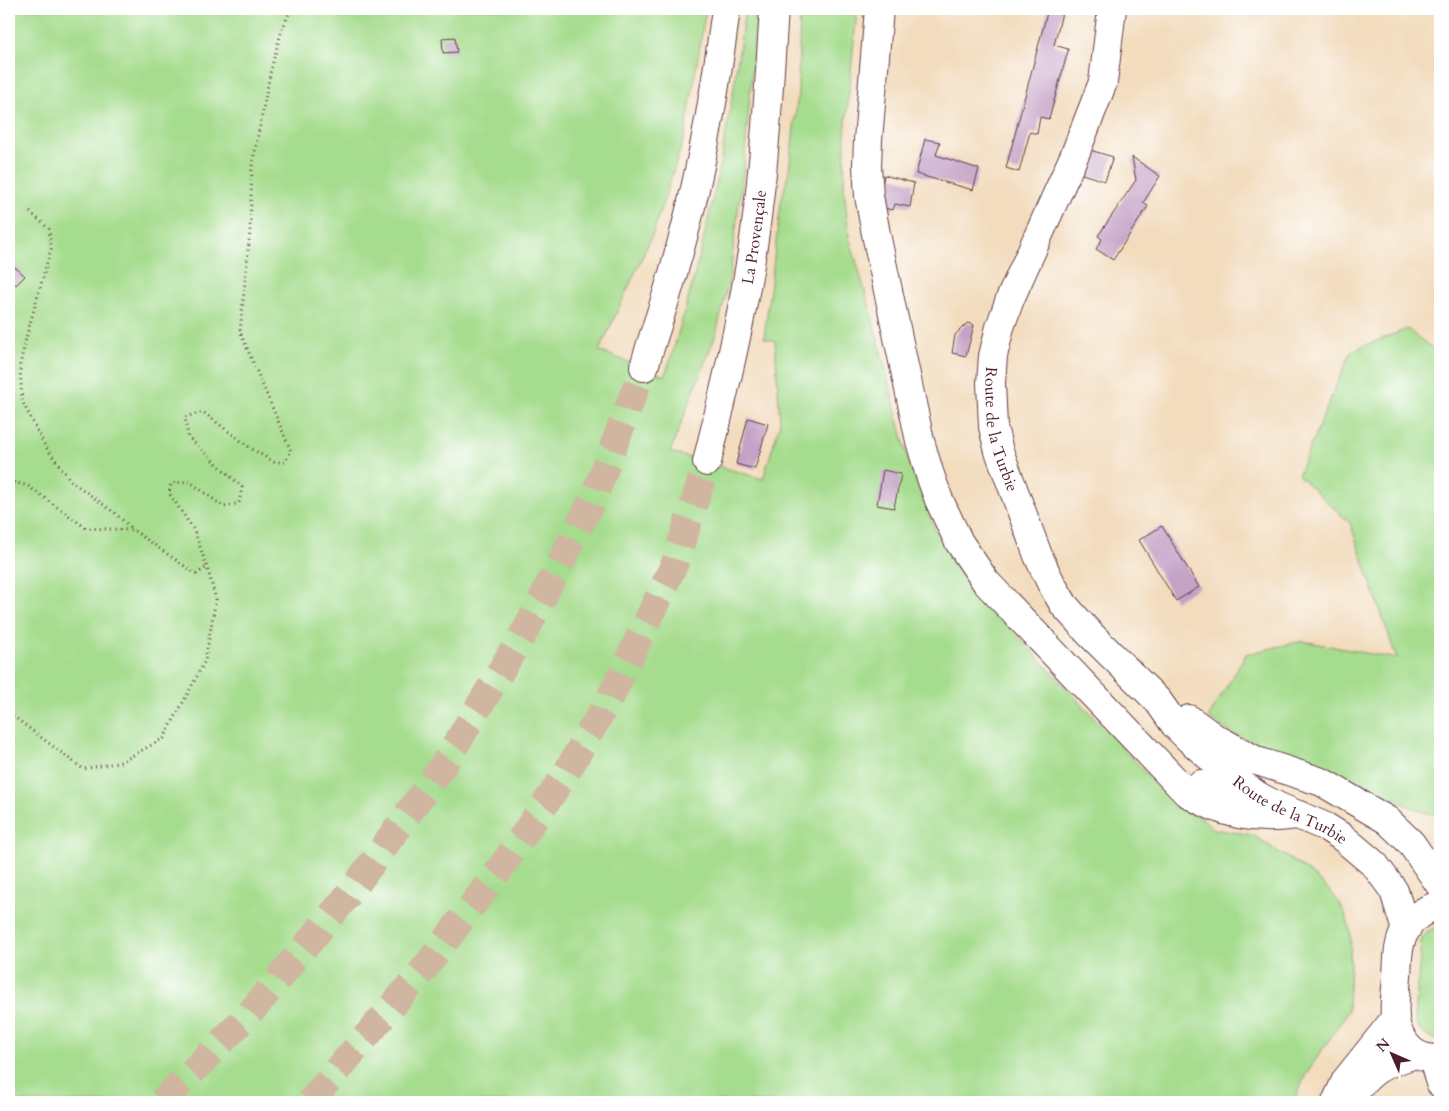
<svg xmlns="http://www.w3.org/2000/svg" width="1449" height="1111" font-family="Cardo,serif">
<rect width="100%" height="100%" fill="#fff"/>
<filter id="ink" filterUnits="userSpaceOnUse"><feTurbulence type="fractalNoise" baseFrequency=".02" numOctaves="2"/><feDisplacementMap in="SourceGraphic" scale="10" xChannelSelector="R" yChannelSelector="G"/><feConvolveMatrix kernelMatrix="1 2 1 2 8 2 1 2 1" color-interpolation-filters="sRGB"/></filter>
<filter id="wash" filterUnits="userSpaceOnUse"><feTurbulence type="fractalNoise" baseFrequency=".0096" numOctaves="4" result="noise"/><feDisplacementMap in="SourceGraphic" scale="20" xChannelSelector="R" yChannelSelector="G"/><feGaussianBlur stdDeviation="1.12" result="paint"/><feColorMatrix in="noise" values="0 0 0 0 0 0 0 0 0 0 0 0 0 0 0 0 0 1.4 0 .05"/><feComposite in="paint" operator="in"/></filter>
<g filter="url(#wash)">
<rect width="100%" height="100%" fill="#f2dcbd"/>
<!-- green -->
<path fill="#a5dc8d" stroke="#787e5c" d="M9 9H706L685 135 652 236 599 351 665 376C691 296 711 215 726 133 734 92 739 50 745 9H757L744 166 729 281 716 334 670 452 763 479 780 423 775 341 764 338 781 202 789 171 798 92 800 9H857L845 134 844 189 849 237 869 305 909 463 933 524 966 581 1163 791 1184 809 1203 819 1214 829 1253 835 1305 869 1325 886 1339 902 1346 916 1351 935 1348 1011 1305 1076 1294 1102H9Z
M1407 329 1440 354V816L1421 811 1233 734 1208 718 1246 654 1303 641 1397 659 1350 523 1298 475 1351 351Z
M1440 925V1040C1426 1038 1417 1032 1415 1018L1421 941 1428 931Z"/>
<g id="blocks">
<!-- building -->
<path fill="#c4a2c6" d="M1048 9H1063L1054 45 1068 49V51L1049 119 1040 117 1037 134 1030 132 1019 172 1006 168Z
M455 37 457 52 443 53 442 38Z
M925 139 940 142 936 155 979 169 973 190 916 174Z
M1090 150 1113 157 1105 181 1082 174Z
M1132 157 1160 176 1143 203 1148 206 1113 260 1096 249 1102 239 1098 236 1136 180Z
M884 175 914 183 910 207 895 204 893 210 878 207Z
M15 267 25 276 16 285 9 278V273Z
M967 323 974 325 966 356 952 353 955 335Z
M748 418 768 424 755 469 736 464Z
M883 470 901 474 894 508 877 505Z
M1162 526 1199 587 1176 601 1139 540Z"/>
</g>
</g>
<g filter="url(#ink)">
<use href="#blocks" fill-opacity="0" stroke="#633b41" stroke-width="1"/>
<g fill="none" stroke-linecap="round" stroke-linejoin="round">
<!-- highway-tunnel -->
<path stroke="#d0b6a0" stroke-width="28" stroke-dasharray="28 14" stroke-linecap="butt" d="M162 1102 250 1013 353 889 442 767 527 628 593 499 644 367
M310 1102 424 969 502 866 563 778 611 696 675 563 707 462"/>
<!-- major casing -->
<g stroke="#633b41" stroke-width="30">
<g id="major">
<path id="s1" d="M1112 9 1103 82 1075 154 1010 299 1000 327 993 356 991 383 993 427 999 451 1039 558 1051 583 1064 605 1089 633 1158 701 1175 725 1189 739 1228 773 1258 796 1279 807 1326 827 1342 837 1375 865 1394 891 1406 930"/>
<path d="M1189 719 1215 738 1257 761 1322 782 1387 820 1411 843 1440 885"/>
<path d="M1440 905C1425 909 1412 918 1405 931 1397 945 1398 962 1397 976 1395 1005 1388 1029 1412 1051 1419 1057 1431 1060 1440 1058"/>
<path d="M1433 1059 1440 1083"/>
<path d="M1355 1092C1374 1066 1386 1064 1415 1054"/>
<path d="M1336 1102 1346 1080 1394 1020"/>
</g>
</g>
<!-- highway casing -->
<g stroke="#633b41" stroke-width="30">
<g id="highway">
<path d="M879 9 868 140 867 166 869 196 876 234 920 441 929 472 939 500 959 542 986 582 1186 792C1222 815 1256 821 1299 815"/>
<path d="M644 367C654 333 666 300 675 266 700 182 715 95 726 9"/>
<path id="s2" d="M707 462C725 388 743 314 754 239 765 163 769 85 774 9"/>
<path d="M1201 784 1234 793 1258 796"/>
</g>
</g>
<!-- path -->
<path stroke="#633b41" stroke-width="3" stroke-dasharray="1 4" stroke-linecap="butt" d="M30 212 49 229 51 249 26 338 20 365 22 401 45 446 71 481 115 513 133 530
M9 481 28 486 86 528 133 530 196 574 207 567
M9 713 83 769 121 762 164 738 205 661 216 599 207 567 194 530 169 493 171 484 189 481 224 507 239 503 242 487 188 437 185 417 203 412 249 447 274 462H285L291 451 240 332 250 231 252 166 271 69 282 29 291 9"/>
<!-- major -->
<use href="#major" stroke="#fff" stroke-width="28"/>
<!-- highway -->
<use href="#highway" stroke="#fff" stroke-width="28"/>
</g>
</g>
<g text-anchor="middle" stroke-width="5" stroke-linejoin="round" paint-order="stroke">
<!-- street labels -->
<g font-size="16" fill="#4a1f2b" stroke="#fff">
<text dy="6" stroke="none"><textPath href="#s2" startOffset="230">La Provençale</textPath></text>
<text dy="6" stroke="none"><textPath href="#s1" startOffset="444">Route de la Turbie</textPath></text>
<text dy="6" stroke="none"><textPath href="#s1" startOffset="941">Route de la Turbie</textPath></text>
</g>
</g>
<!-- margin -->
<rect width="1449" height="1111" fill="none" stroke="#fff" stroke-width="30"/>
<!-- north arrow -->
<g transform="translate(1392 1054) rotate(315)" stroke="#ffffff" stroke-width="4" paint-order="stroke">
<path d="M0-4L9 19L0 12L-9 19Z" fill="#4a1f2b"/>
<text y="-8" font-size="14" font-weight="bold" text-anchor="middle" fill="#4a1f2b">N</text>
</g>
</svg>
